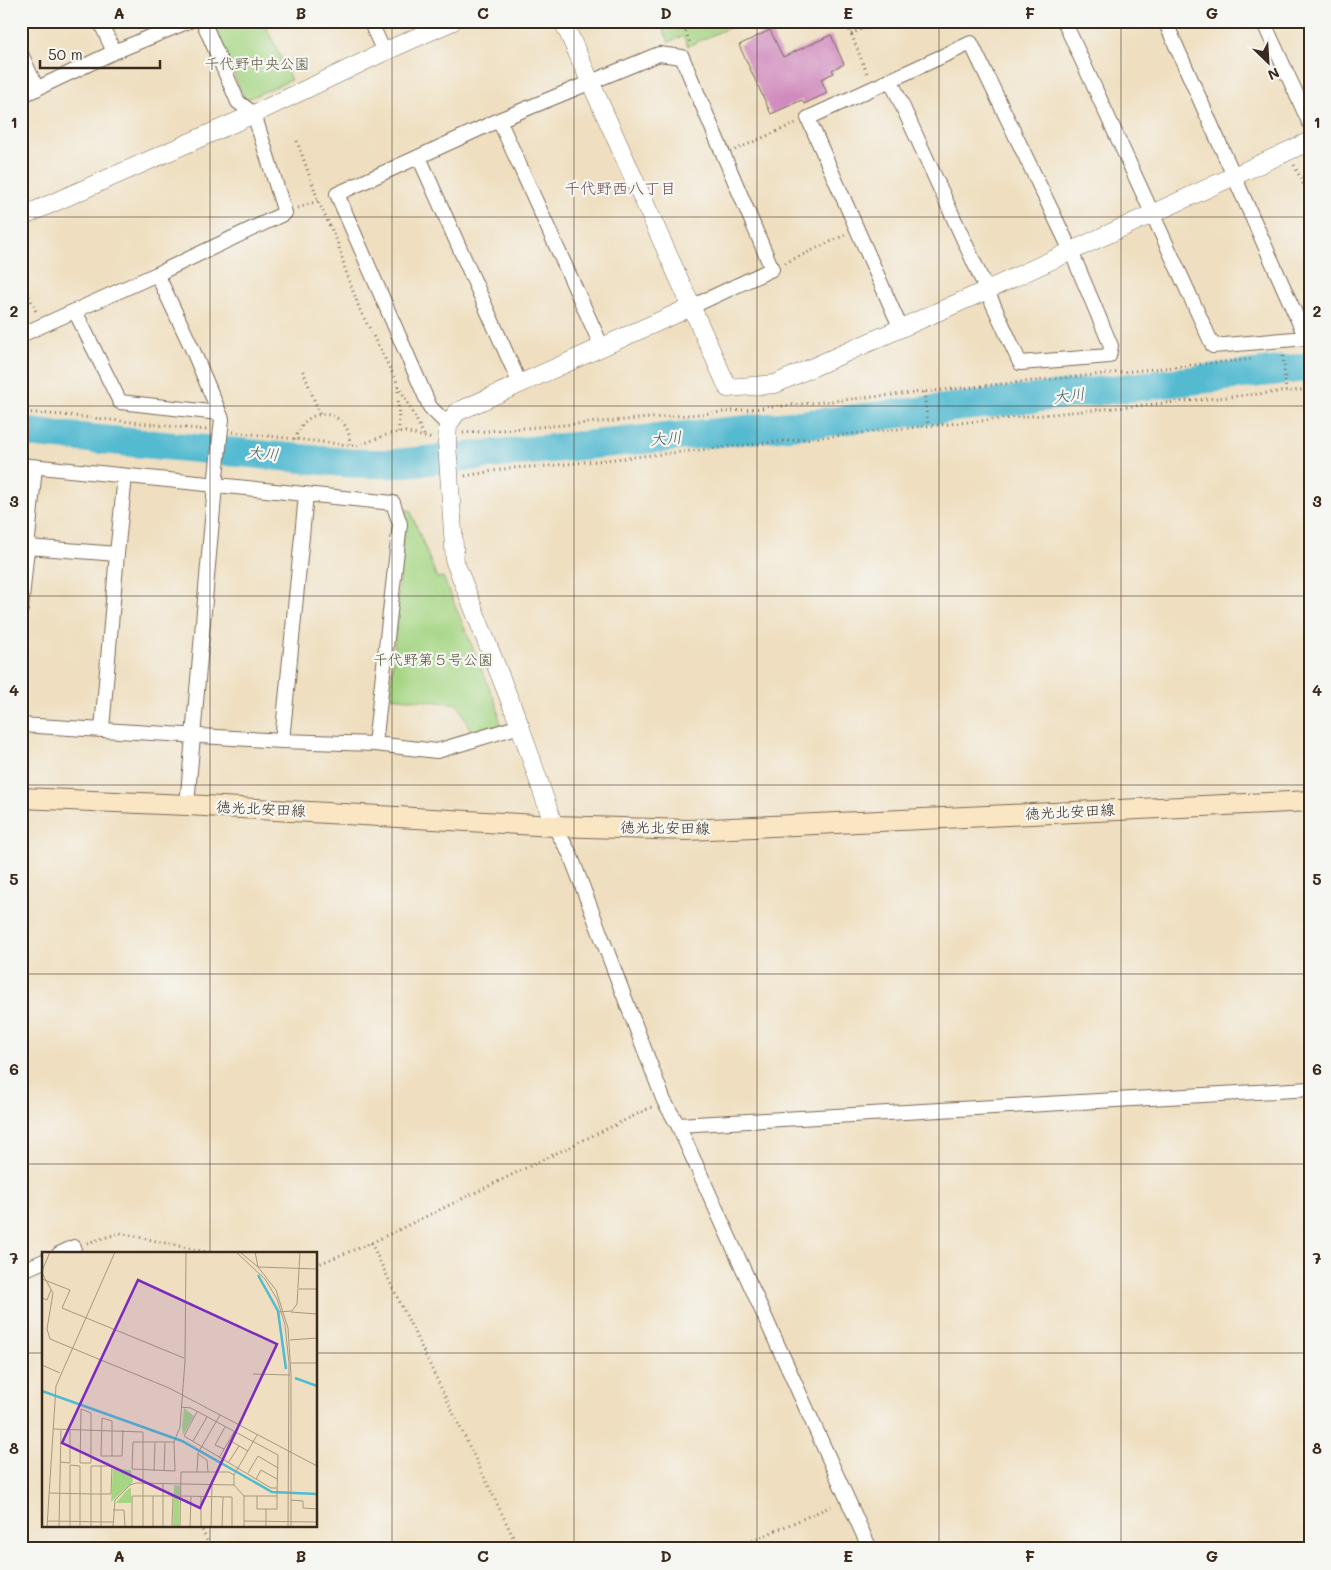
<svg xmlns="http://www.w3.org/2000/svg" width="1331" height="1570" font-family="Mali,'Klee One',sans-serif">
<rect width="100%" height="100%" fill="#f6f6f2"/>
<filter id="ink" filterUnits="userSpaceOnUse"><feTurbulence type="fractalNoise" baseFrequency=".02" numOctaves="2"/><feDisplacementMap in="SourceGraphic" scale="10" xChannelSelector="R" yChannelSelector="G"/><feConvolveMatrix kernelMatrix="1 2 1 2 8 2 1 2 1" color-interpolation-filters="sRGB"/></filter>
<filter id="wash" filterUnits="userSpaceOnUse"><feTurbulence type="fractalNoise" baseFrequency=".0096" numOctaves="4" result="noise"/><feDisplacementMap in="SourceGraphic" scale="20" xChannelSelector="R" yChannelSelector="G"/><feGaussianBlur stdDeviation="1.12" result="paint"/><feColorMatrix in="noise" values="0 0 0 0 0 0 0 0 0 0 0 0 0 0 0 0 0 1.4 0 .05"/><feComposite in="paint" operator="in"/></filter>
<g filter="url(#wash)">
<rect width="100%" height="100%" fill="#efdfc0"/>
<!-- green -->
<path fill="#a6d684" stroke="#708051" d="M211 21H264L291 80 245 100Z
M659 21H744L688 46 683 36 669 42Z
M405 510H410L437 578 443 577 497 706 501 727 473 736 458 704 390 697Z"/>
<g fill="none" stroke-linecap="round" stroke-linejoin="round">
<!-- river -->
<path stroke="#52bad0" stroke-width="29" d="M21 432 349 463 390 464 826 422 1310 367"/>
</g>
<g id="blocks">
<!-- building -->
<path fill="#d08bbe" d="M770 30 783 57 831 35 844 64 832 70 834 73 821 79 827 93 804 104 802 100 771 114 739 45Z"/>
</g>
</g>
<g filter="url(#ink)">
<use href="#blocks" fill-opacity="0" stroke="#7a6957" stroke-width="1"/>
<g fill="none" stroke-linecap="round" stroke-linejoin="round">
<!-- minor casing -->
<g stroke="#7a6957" stroke-width="16">
<path id="minor" d="M100 21 114 52
M370 21 384 52
M1064 21 1213 346 1306 338 1165 21
M1263 21 1310 124
M21 54 37 89
M891 81 1020 363 1109 356 1111 346 1071 251 971 43 808 118 901 329
M21 96 114 52 189 21
M499 120 602 347
M419 157 520 384
M157 274 191 346 222 419 215 486 187 805
M75 311 120 402 219 413
M21 335 157 274 285 213 254 114 238 102 203 21
M448 425 430 407 337 194 499 120 659 54 682 57 772 269 691 307
M21 465 393 503 400 524 375 744
M28 547 117 554 102 729
M117 554 125 476
M21 609 35 467
M21 725 282 741 375 744 437 751 520 726
M282 741 306 495
M554 826 570 854 664 1101 678 1125 870 1549
M678 1125 1310 1089
M59 1254 74 1247
M21 1271 44 1261"/>
</g>
<!-- tertiary casing -->
<g stroke="#7a6957" stroke-width="19">
<path id="tertiary" d="M563 21 728 388 775 384 987 290 1310 141
M21 217 254 114 384 52 453 21
M554 826 520 726 455 562 447 443 448 425 457 412 691 307"/>
</g>
<!-- secondary casing -->
<g stroke="#7a6957" stroke-width="22">
<path id="secondary" d="M21 798 187 805 554 826 688 830 1310 801"/>
</g>
<!-- path -->
<path stroke="#7a6957" stroke-width="3" stroke-dasharray="1 4" stroke-linecap="butt" d="M846 21 868 76
M682 22 689 41 688 45
M851 34 879 21
M297 141 320 205 337 241 347 275 360 310 425 437
M735 150 796 123
M1294 165 1310 198
M298 208 318 201
M785 263 845 235
M21 278 37 314
M1283 356 1286 391
M303 371 320 415
M398 386 399 433
M924 392 928 426
M21 412 64 415 207 430
M233 432 357 446 389 434 405 432 433 439
M463 433 712 413 1253 359
M294 439C299 430 304 419 314 416 333 409 353 425 349 445
M465 476 510 468 548 466 928 426 1310 389
M87 1243 120 1233 215 1254
M371 1243 519 1549
M316 1265 371 1243 652 1107
M200 1526 211 1549
M734 1549 834 1505"/>
<!-- minor -->
<use href="#minor" stroke="#fff" stroke-width="14"/>
<!-- tertiary -->
<use href="#tertiary" stroke="#fff" stroke-width="18"/>
<!-- secondary -->
<use href="#secondary" stroke="#fbe6c3" stroke-width="20"/>
</g>
</g>
<!-- grid -->
<path fill="none" stroke="#3b2a1e" stroke-width="1" stroke-opacity="0.55" d="M210 21V1254M392 21V1549M574 21V1549M757 21V1549M939 21V1549M1121 21V1549M21 217H1310M21 406H1310M21 596H1310M21 785H1310M21 974H1310M21 1164H1310M21 1353H44M316 1353H1310M210 1526V1549"/>
<g text-anchor="middle" stroke-width="4.5" stroke-linejoin="round" paint-order="stroke">
<!-- park labels -->
<g font-size="15" fill="#565538" stroke="#f6f6f2">
<text x="257" y="69">千代野中央公園</text>
<text x="433" y="665">千代野第５号公園</text>
</g>
<!-- street labels -->
<g font-size="15" fill="#3b2a1e" stroke="#f6f6f2">
<text transform="translate(261 809) rotate(3)" y="5">徳光北安田線</text>
<text transform="translate(1070 812) rotate(-3)" y="5">徳光北安田線</text>
<text transform="translate(665 828) rotate(1)" y="5">徳光北安田線</text>
</g>
<!-- neighbourhood labels -->
<g font-size="16" fill="#6f4c56" stroke="#f6f6f2">
<text x="620" y="194">千代野西八丁目</text>
</g>
<!-- water labels -->
<g font-size="16" font-style="italic" fill="#435c5c" stroke="#f6f6f2">
<text transform="translate(1069 395) rotate(-7)" y="6">大川</text>
<text transform="translate(666 438) rotate(-5)" y="6">大川</text>
<text transform="translate(263 453) rotate(5)" y="6">大川</text>
</g>
</g>
<!-- overview -->
<g transform="translate(42 1252)">
<rect width="275" height="275" fill="#efdfc0"/>
<path d="M142 156 152 164 141 183 140 174ZM71 217 89 218 91 230 69 250ZM132 233 138 234 137 275H131ZM89 235V251H74L84 239Z" fill="#a6d684"/>
<path fill="none" stroke="#52bad0" stroke-width="2.5" d="M216 23 236 59 244 117M253 126 275 134M0 139 140 189 230 240 275 242"/>
<path fill="none" stroke="#a7977f" stroke-width="1" d="M194 0 223 27 235 47 243 73 247 111 246 275M198 0 216 15 234 38 246 76 249 123V275M213 0 216 15 275 17M0 19 8 0M0 21 11 41 5 77 8 87 127 136 275 214M0 27 28 38 20 56 142 106M257 37H275M0 46 5 48 9 38M235 60 250 59 255 52 258 0M249 60 275 62M248 88 275 86M249 111H275M0 113 18 121M211 122 248 123M139 155 149 156 236 203 235 244M39 157 49 161V211H38ZM155 160 142 184 229 236H235M11 177 101 180V275M187 188 206 199M151 189 165 165M132 190H91L90 217 133 219 132 190 138 175 143 109 144 0M182 197 173 193 183 175M156 202 165 208 166 220M70 204V169L60 166 59 204H80L81 178M177 206 192 180M18 210 28 211V178M186 211 197 194M49 214H70L69 242H49ZM112 219 113 191M122 219 123 191M155 220 156 201 178 163M206 221 216 204 236 216M214 227 219 218 235 227M192 233V223L215 183M7 241 49 242V275M138 244 190 245V275M202 244H235V257H215V244M249 248 261 249V256L275 257M224 257V275M71 258H82L83 275M6 269 71 270M202 269 275 270M5 275 14 134 73 0M17 275 19 178M28 275V213L38 214V275M59 275V214M71 275 73 248 88 233 94 231 192 233 202 244V275M90 275V244H131L130 275M111 275V244M121 275V232M138 275 139 220H187L192 223M148 275 149 245M159 275V245M169 275 170 232M180 275 181 245"/>
<path fill="#7b2cbf" fill-opacity="0.15" stroke="#7b2cbf" stroke-width="2.5" d="M96 28 235 92 158 256 20 191Z"/>
<rect width="275" height="275" fill="none" stroke="#3b2a1e" stroke-width="2.5"/>
</g>
<!-- margin -->
<rect width="1331" height="1570" fill="none" stroke="#f6f6f2" stroke-width="55"/>
<!-- north arrow -->
<g transform="translate(1268 62) rotate(155)" stroke="#f6f6f2" stroke-width="4" paint-order="stroke">
<path d="M0-4L9 19L0 12L-9 19Z" fill="#3b2a1e"/>
<text y="-8" font-size="14" font-weight="bold" text-anchor="middle" fill="#3b2a1e">N</text>
</g>
<!-- scale -->
<path d="M40 60v8h120v-8" fill="none" stroke="#3b2a1e" stroke-width="2.5"/>
<text x="48" y="60" font-size="15" fill="#3b2a1e" stroke="#f6f6f2" stroke-width="4" paint-order="stroke">50 m</text>
<rect x="28" y="28" width="1276" height="1514" fill="none" stroke="#3b2a1e" stroke-width="2"/>
<g font-size="16" text-anchor="middle" font-weight="bold" fill="#3b2a1e">
<text x="119" y="19">A</text>
<text x="301" y="19">B</text>
<text x="483" y="19">C</text>
<text x="666" y="19">D</text>
<text x="848" y="19">E</text>
<text x="1030" y="19">F</text>
<text x="1212" y="19">G</text>
<text x="14" y="128">1</text>
<text x="1317" y="128">1</text>
<text x="14" y="317">2</text>
<text x="1317" y="317">2</text>
<text x="14" y="507">3</text>
<text x="1317" y="507">3</text>
<text x="14" y="696">4</text>
<text x="1317" y="696">4</text>
<text x="14" y="885">5</text>
<text x="1317" y="885">5</text>
<text x="14" y="1075">6</text>
<text x="1317" y="1075">6</text>
<text x="14" y="1264">7</text>
<text x="1317" y="1264">7</text>
<text x="14" y="1454">8</text>
<text x="1317" y="1454">8</text>
<text x="119" y="1562">A</text>
<text x="301" y="1562">B</text>
<text x="483" y="1562">C</text>
<text x="666" y="1562">D</text>
<text x="848" y="1562">E</text>
<text x="1030" y="1562">F</text>
<text x="1212" y="1562">G</text>
</g>
</svg>
